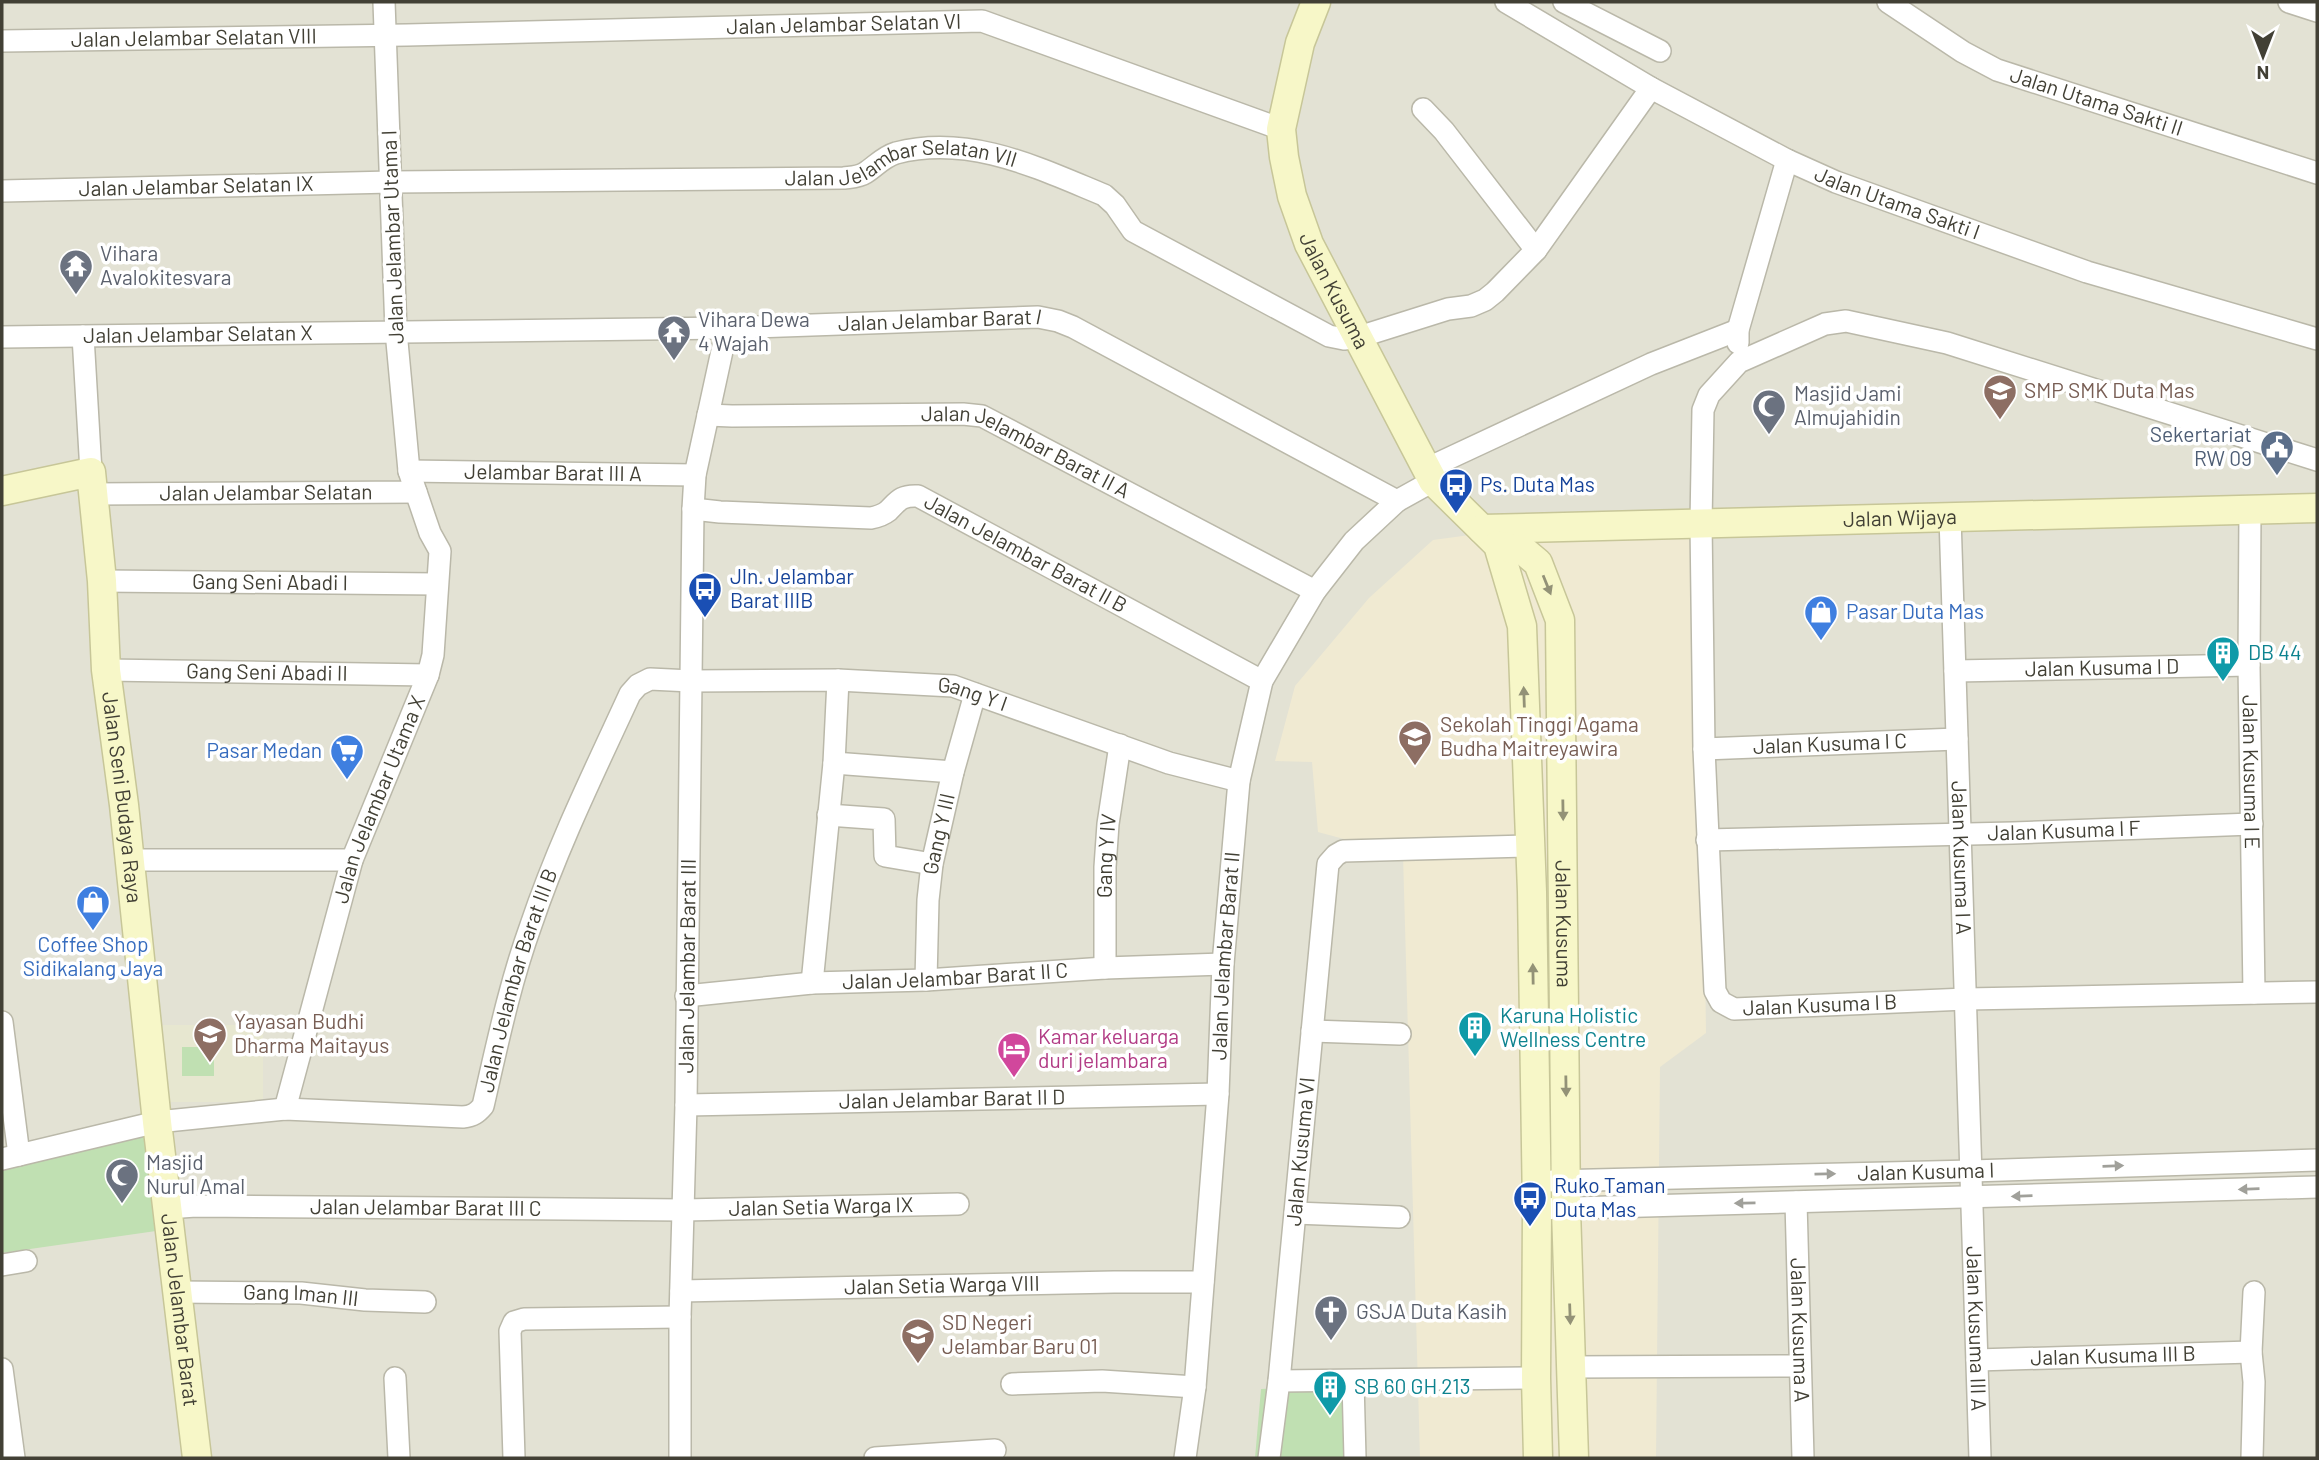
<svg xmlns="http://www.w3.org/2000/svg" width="2319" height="1460" font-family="Barlow,sans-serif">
<rect width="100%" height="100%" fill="#f0efe5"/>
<!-- residential -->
<path fill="#e3e2d4" d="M2 2H2317V1458H2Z"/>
<!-- commercial -->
<path fill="#f0ead2" d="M1699 518 1706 1033 1660 1067 1656 1458H1420L1403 855 1318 832 1312 762 1275 761 1295 686 1369 598 1433 540 1514 529Z"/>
<!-- education -->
<path fill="#e7e7d0" d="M156 1025H263V1102H157Z"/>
<!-- green -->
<path fill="#c0e0b2" d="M182 1047H214V1076H182Z
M149 1134 163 1230 2 1253V1162Z
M1342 1386 1344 1458H1255L1261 1389Z"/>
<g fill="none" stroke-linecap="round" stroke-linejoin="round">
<!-- street casing -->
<g stroke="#bab8a9" stroke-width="24">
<g id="street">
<path id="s1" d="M1506 2 1651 88 1787 160 1836 182 2087 272 2317 339"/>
<path d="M1564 2 1660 51"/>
<path id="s2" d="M1888 2 1963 52 1997 70 2317 173"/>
<path d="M2289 2 2317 11"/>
<path id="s3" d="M2 41 407 35 982 21 1281 129"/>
<path d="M1423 109 1444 131 1536 250"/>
<path id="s4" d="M2 191 391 182 844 178C851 177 859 177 865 173 876 166 883 157 896 153 970 134 1038 168 1104 195L1115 205 1133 231 1329 336 1344 339 1359 337 1448 309 1471 306 1485 300 1495 292 1536 250 1651 88"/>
<path d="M83 336 91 472"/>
<path id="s5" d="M2 337 727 328 1038 317 1058 321 1073 327 1397 501 1433 481"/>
<path d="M1738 343V330L1787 160"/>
<path id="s6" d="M708 415 732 416 963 414 982 416 1315 591"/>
<path id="s7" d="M2317 460 1947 343 1846 321 1825 324 1739 362 1709 395 1703 410 1701 523 1704 749 1715 991 1721 1002 1734 1009 1966 999 2317 992"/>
<path d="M1426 469 1651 364 1738 330"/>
<path id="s8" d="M409 471 695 475"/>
<path id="s9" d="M93 494 416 492 409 471 396 331 384 2"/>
<path id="s10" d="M693 509 720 512 871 518C876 517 883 515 888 511 898 501 901 495 918 496L1262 681"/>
<path id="s11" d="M2250 510 2249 665 2254 993"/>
<path id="s12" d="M1950 517 1980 1458"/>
<path id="s13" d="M102 581 437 584"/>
<path id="s14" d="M106 670 428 675"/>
<path id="s15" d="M1955 671 2249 665"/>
<path id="s16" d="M1704 749 1957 739"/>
<path d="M834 763 953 772"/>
<path d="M828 815 884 819 885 856 932 864"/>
<path id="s17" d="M1707 840 2013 833 2252 824"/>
<path d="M130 860H352"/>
<path id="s18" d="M1105 968V867L1108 824 1120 745"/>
<path id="s19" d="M926 980 928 900 932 864 953 772 975 694"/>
<path d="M812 983 834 763 838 680"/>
<path id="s20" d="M686 996 812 983 926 980 1105 968 1223 964"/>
<path d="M2 1022 19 1155"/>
<path d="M1312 1031 1400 1034"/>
<path id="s21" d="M686 1105 1218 1094"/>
<path id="s22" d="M285 1109 352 860 428 675 433 655 440 551 430 533 416 492"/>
<path id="s23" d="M2 1159 157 1122 285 1109 463 1117C473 1116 477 1113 483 1106 497 1045 510 983 531 925 558 845 595 770 630 694L638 685 650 679 691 681 838 680 953 686 1169 763 1239 781"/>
<path id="s24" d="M1552 1181 1972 1171 2317 1160"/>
<path id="s25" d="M1796 1202 1803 1458"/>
<path id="s26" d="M167 1208 196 1206 684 1210 958 1204"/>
<path d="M1537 1209 2317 1187"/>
<path d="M1295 1213 1399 1217"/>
<path d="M2 1265 26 1261"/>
<path id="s27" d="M681 1291 1114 1282H1203"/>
<path id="s28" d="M177 1292 301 1293 365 1300 425 1302"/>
<path id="s29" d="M1977 1360 2251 1352"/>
<path d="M1572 1367 1800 1366"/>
<path d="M2 1369 14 1458"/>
<path d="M395 1378 399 1458"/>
<path d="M1279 1381 1536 1378"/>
<path d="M1353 1381 1355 1458"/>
<path d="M1012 1384 1102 1381 1195 1387"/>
<path d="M514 1458 510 1331 514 1322 524 1319 680 1317"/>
<path id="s30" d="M680 1458V1317L686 1105 693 509 695 475 727 328"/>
<path d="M875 1458 995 1450"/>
<path id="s31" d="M1185 1458 1195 1387 1218 1094 1223 964 1239 781 1262 681 1315 591 1354 541 1397 501"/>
<path id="s32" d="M1269 1458 1279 1381 1328 864 1336 855 1343 851 1530 846"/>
<path d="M2252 1458 2254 1382 2251 1352 2254 1292"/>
</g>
</g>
<!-- secondary casing -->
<g stroke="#c7c698" stroke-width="31">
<g id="secondary">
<path id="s33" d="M1316 2 1300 43 1281 129 1284 157 1292 196 1309 244 1433 481 1498 545 1522 626 1532 892 1537 1209 1536 1378 1538 1458"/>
<path id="s34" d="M2 491 91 472 102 581 106 670 124 805 157 1122 197 1458"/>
<path id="s35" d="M1482 529 2317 508"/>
<path id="s36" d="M1498 545 1525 552 1538 563 1560 620 1566 1209 1574 1458"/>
</g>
</g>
<!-- street -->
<use href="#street" stroke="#fff" stroke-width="21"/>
<!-- secondary -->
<use href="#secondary" stroke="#f7f7c8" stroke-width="28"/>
</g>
<!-- one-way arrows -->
<defs><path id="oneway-solid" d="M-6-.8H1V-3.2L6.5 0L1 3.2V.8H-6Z" transform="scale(1.75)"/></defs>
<g fill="#939277">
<use href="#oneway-solid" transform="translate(1547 585) rotate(68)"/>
<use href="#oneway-solid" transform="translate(1524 697) rotate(-92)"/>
<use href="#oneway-solid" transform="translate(1563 810) rotate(89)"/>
<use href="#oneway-solid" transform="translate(1533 974) rotate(-91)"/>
<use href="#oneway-solid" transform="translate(1566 1086) rotate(89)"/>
<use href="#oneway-solid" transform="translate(1570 1314) rotate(88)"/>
</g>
<g fill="#a0a09a">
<use href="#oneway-solid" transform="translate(2113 1166) rotate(-2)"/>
<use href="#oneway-solid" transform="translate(1825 1174) rotate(-1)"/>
<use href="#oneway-solid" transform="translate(2249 1189) rotate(178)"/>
<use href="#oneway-solid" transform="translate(2022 1196) rotate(178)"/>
<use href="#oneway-solid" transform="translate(1745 1203) rotate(179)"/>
</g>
<!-- icons -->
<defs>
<g id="temple-pin" transform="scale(1.75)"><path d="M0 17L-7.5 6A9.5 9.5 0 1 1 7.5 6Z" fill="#6b7280" stroke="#fff"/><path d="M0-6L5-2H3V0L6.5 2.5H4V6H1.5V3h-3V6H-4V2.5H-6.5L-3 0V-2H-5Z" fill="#fff"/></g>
<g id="school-pin" transform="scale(1.75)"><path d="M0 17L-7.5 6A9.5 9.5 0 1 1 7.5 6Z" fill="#8d6e63" stroke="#fff"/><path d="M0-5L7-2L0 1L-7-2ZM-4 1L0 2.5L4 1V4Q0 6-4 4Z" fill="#fff"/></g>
<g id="mosque-pin" transform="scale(1.75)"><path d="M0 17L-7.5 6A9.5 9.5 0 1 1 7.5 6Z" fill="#6b7280" stroke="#fff"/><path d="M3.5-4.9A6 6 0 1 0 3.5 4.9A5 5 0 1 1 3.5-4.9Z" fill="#fff"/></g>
<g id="civic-pin" transform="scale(1.75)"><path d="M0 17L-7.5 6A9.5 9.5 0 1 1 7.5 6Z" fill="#5c6f8a" stroke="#fff"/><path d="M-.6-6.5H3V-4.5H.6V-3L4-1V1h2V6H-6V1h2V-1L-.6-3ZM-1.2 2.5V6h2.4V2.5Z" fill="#fff"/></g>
<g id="bus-pin" transform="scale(1.75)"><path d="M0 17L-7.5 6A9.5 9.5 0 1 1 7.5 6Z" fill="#1a4fb4" stroke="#fff"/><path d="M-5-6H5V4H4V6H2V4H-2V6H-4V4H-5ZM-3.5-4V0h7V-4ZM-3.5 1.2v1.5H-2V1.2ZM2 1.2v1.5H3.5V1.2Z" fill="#fff"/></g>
<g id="shop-pin" transform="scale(1.75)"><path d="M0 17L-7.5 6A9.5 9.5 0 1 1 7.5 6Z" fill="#3f7fe0" stroke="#fff"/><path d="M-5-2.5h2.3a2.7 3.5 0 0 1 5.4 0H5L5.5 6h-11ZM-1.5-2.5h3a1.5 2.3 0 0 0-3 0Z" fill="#fff"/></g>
<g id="building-pin" transform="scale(1.75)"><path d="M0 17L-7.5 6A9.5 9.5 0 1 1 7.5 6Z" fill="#0f9aa8" stroke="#fff"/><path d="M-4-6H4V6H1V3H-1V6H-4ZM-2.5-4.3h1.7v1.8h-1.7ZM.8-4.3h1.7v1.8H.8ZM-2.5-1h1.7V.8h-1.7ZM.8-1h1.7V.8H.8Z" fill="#fff"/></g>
<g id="university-pin" transform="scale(1.75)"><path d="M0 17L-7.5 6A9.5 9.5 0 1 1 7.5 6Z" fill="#8d6e63" stroke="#fff"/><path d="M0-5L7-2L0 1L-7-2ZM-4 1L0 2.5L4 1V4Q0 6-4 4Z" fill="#fff"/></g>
<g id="supermarket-pin" transform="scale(1.75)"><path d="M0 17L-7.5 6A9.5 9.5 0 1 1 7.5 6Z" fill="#3f7fe0" stroke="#fff"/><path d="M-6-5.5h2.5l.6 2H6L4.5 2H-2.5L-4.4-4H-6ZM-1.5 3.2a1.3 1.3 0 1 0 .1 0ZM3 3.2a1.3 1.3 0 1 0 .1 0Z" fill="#fff"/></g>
<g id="hotel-pin" transform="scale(1.75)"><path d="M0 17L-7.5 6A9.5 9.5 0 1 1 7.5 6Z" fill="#d1479c" stroke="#fff"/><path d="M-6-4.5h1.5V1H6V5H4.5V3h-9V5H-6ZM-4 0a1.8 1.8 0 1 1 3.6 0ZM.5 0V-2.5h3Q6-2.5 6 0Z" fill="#fff"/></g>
<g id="church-pin" transform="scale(1.75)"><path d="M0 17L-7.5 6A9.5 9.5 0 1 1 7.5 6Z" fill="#6b7280" stroke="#fff"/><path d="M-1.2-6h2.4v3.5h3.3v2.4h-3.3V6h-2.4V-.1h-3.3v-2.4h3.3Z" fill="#fff"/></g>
</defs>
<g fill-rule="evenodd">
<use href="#temple-pin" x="76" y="266"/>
<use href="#temple-pin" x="674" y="332"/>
<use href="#school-pin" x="2000" y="391"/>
<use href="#mosque-pin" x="1769" y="406"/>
<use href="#civic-pin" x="2277" y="447"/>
<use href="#bus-pin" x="1456" y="485"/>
<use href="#bus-pin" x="705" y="589"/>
<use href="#shop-pin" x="1821" y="612"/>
<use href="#building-pin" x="2223" y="653"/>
<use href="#university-pin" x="1415" y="737"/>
<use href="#supermarket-pin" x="347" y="751"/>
<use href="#shop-pin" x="93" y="902"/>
<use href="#building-pin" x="1475" y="1028"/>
<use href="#school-pin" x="210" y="1034"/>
<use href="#hotel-pin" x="1014" y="1049"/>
<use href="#mosque-pin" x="122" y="1175"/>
<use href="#bus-pin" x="1530" y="1198"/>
<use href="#church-pin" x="1331" y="1312"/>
<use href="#school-pin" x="918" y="1335"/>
<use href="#building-pin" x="1330" y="1387"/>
</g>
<g text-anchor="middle" stroke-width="7" stroke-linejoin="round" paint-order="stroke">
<!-- street labels -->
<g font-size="21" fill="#424035" stroke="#fff">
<text dy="7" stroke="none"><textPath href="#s3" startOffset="842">Jalan Jelambar Selatan VI</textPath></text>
<text dy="7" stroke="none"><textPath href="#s3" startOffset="192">Jalan Jelambar Selatan VIII</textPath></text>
<text dy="7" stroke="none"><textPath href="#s2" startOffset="233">Jalan Utama Sakti II</textPath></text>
<text dy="7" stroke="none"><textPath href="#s4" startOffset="903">Jalan Jelambar Selatan VII</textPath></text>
<text dy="7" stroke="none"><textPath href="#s4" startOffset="194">Jalan Jelambar Selatan IX</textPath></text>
<text dy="7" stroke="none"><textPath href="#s1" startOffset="441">Jalan Utama Sakti I</textPath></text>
<text transform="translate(393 237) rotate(-92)" y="7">Jalan Jelambar Utama I</text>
<text dy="7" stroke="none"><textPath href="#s33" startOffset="304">Jalan Kusuma</textPath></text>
<text dy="7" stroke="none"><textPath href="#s5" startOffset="938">Jalan Jelambar Barat I</textPath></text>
<text dy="7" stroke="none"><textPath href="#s5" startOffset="196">Jalan Jelambar Selatan X</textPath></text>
<text dy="7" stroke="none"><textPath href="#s6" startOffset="326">Jalan Jelambar Barat II A</textPath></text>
<text dy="7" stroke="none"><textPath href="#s8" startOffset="144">Jelambar Barat III A</textPath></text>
<text dy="7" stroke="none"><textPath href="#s9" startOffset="173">Jalan Jelambar Selatan</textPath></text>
<text dy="7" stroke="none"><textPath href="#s35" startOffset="418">Jalan Wijaya</textPath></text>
<text dy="7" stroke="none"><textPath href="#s10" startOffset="354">Jalan Jelambar Barat II B</textPath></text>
<text dy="7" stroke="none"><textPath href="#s13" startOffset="168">Gang Seni Abadi I</textPath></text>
<text dy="7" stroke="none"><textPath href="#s15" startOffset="147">Jalan Kusuma I D</textPath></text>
<text dy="7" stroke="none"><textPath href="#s14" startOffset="161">Gang Seni Abadi II</textPath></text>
<text dy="7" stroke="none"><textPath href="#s23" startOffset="1278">Gang Y I</textPath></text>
<text dy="7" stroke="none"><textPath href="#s16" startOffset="126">Jalan Kusuma I C</textPath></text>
<text dy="7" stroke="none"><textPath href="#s11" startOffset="262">Jalan Kusuma I E</textPath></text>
<text dy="7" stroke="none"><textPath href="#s34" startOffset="418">Jalan Seni Budaya Raya</textPath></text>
<text dy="7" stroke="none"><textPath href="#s22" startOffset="324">Jalan Jelambar Utama X</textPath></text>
<text dy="7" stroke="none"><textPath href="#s17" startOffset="357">Jalan Kusuma I F</textPath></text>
<text dy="7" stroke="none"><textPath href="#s19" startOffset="147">Gang Y III</textPath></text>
<text dy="7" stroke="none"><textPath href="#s18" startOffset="112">Gang Y IV</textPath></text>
<text dy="7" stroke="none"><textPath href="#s12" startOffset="341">Jalan Kusuma I A</textPath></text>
<text dy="7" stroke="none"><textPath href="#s36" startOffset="410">Jalan Kusuma</textPath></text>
<text dy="7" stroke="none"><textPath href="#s31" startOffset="504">Jalan Jelambar Barat II</textPath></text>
<text dy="7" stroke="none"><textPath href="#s30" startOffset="492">Jalan Jelambar Barat III</textPath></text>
<text dy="7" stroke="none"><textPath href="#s20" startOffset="270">Jalan Jelambar Barat II C</textPath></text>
<text dy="7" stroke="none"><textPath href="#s23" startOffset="620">Jalan Jelambar Barat III B</textPath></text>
<text dy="7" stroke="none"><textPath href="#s7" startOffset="1362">Jalan Kusuma I B</textPath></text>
<text dy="7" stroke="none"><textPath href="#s21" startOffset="266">Jalan Jelambar Barat II D</textPath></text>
<text dy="7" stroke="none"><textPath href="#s32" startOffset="308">Jalan Kusuma VI</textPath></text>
<text dy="7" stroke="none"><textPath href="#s24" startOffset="374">Jalan Kusuma I</textPath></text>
<text dy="7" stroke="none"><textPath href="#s26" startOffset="654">Jalan Setia Warga IX</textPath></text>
<text dy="7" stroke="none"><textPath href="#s26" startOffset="259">Jalan Jelambar Barat III C</textPath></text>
<text dy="7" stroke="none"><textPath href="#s27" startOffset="261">Jalan Setia Warga VIII</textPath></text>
<text dy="7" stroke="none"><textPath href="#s28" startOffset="124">Gang Iman III</textPath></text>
<text dy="7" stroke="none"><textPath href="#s34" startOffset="934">Jalan Jelambar Barat</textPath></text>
<text dy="7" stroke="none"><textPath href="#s12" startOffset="812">Jalan Kusuma III A</textPath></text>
<text dy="7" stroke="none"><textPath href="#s25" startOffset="128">Jalan Kusuma A</textPath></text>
<text dy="7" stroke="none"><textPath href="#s29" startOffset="136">Jalan Kusuma III B</textPath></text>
</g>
<!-- worship labels -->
<g font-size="21" fill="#5b616d" stroke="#fff" text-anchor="start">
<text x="100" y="261">Vihara<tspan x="100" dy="24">Avalokitesvara</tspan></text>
<text x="698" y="327">Vihara Dewa<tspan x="698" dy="24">4 Wajah</tspan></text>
<text x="1794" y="401">Masjid Jami<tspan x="1794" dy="24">Almujahidin</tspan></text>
<text x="146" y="1170">Masjid<tspan x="146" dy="24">Nurul Amal</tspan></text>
<text x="1356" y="1319">GSJA Duta Kasih</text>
</g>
<!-- education labels -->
<g font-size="21" fill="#785e54" stroke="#fff" text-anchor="start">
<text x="2024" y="398">SMP SMK Duta Mas</text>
<text x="1440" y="732">Sekolah Tinggi Agama<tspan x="1440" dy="24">Budha Maitreyawira</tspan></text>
<text x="234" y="1029">Yayasan Budhi<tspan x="234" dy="24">Dharma Maitayus</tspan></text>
<text x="942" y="1330">SD Negeri<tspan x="942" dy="24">Jelambar Baru 01</tspan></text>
</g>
<!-- service labels -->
<g font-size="21" fill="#4e5e75" stroke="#fff" text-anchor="end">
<text x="2252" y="442">Sekertariat<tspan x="2252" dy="24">RW 09</tspan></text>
</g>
<!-- transit labels -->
<g font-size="21" fill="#164399" stroke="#fff" text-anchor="start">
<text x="1480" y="492">Ps. Duta Mas</text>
<text x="730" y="584">Jln. Jelambar<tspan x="730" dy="24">Barat IIIB</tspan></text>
<text x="1554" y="1193">Ruko Taman<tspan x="1554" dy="24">Duta Mas</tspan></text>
</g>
<!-- shop labels -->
<g font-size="21" fill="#366cbe" stroke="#fff" text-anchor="start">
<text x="1846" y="619">Pasar Duta Mas</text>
<text x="322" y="758" text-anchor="end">Pasar Medan</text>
<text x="93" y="952" text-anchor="middle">Coffee Shop<tspan x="93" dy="24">Sidikalang Jaya</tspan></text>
</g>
<!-- culture labels -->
<g font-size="21" fill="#0d838f" stroke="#fff" text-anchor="start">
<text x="2248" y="660">DB 44</text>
<text x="1500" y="1023">Karuna Holistic<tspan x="1500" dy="24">Wellness Centre</tspan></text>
<text x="1354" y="1394">SB 60 GH 213</text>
</g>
<!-- hotel labels -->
<g font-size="21" fill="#b23c85" stroke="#fff" text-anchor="start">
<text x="1038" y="1044">Kamar keluarga<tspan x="1038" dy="24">duri jelambara</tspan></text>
</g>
</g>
<!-- border -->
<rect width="2319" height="1460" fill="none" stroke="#424035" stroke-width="7"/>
<!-- north arrow -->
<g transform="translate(2263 56) rotate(180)" stroke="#ffffff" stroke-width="5" paint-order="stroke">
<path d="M0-5L12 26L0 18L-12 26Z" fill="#424035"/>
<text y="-10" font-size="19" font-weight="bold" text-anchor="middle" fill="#424035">N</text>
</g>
</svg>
